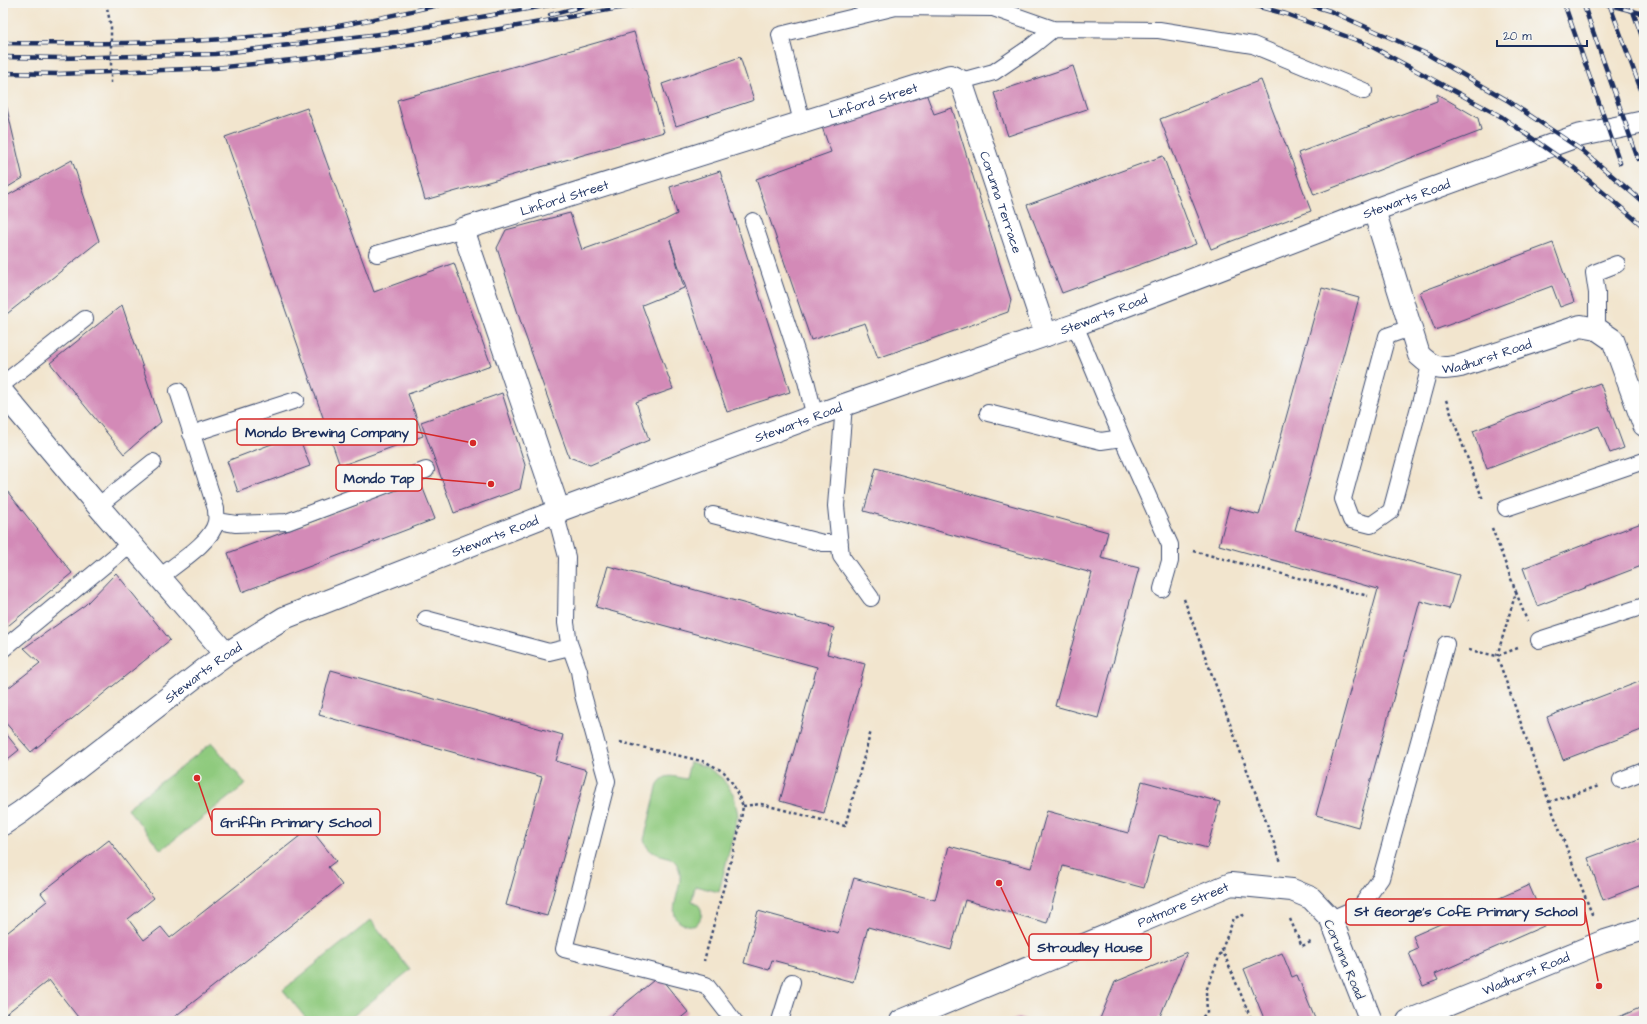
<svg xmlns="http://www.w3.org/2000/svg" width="1647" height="1024" font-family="'Architects Daughter',sans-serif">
<rect width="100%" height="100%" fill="#f6f6f2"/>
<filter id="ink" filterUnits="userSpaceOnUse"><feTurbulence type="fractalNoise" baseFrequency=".025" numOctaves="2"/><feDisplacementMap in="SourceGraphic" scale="8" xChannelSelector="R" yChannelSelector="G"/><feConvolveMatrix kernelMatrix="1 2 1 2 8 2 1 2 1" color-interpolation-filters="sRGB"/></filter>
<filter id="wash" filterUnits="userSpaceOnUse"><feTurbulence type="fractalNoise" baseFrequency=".012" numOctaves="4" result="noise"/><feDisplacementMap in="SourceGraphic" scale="16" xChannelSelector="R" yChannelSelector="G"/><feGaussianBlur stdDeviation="0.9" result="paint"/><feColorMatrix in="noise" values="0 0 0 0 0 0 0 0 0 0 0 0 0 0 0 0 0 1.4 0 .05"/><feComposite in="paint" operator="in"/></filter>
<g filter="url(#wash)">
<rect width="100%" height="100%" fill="#f2e5ce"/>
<!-- green -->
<path fill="#8fca7e" stroke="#557c6e" d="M212 743 246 784 161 850 127 808Z
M690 762 707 767 722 778 734 795 738 815 719 892 695 886 692 901C705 906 704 919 694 926 656 924 686 889 679 869 672 848 651 863 644 840L658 784C666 772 674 777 686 779Z
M371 920 410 970 347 1021H308L283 990Z"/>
<g id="blocks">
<!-- building -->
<path fill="#d38ab7" d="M634 32 664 132 425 200 397 100Z
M740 57 754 100 676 126 662 84Z
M1073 66 1087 109 1008 136 994 93Z
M1261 80 1311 211 1211 249 1160 119Z
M925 91 934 114 952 108 1011 300 1008 312 878 358 865 323 811 340 756 179 831 152 822 127Z
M1437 94 1478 118 1481 131 1314 195 1298 153 1437 101Z
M3 100H5L23 178 3 190Z
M307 108 374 292 454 263 491 365 408 394 423 436 340 466 225 137Z
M1163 156 1196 244 1062 293 1027 205Z
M72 160 99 241 3 317V198Z
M720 171 790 392 727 412 670 240 684 288 642 305 673 389 636 402 649 440 590 465 569 457 523 329 497 248 506 230 570 213 582 250 663 221 677 214 670 187Z
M1553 243 1574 302 1560 307 1552 286 1435 330 1420 292Z
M1322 288 1359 298 1295 530 1459 575 1449 609 1420 601 1358 827 1316 815 1378 589 1219 545 1229 507 1259 515Z
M122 305 161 422 124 454 50 363Z
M1600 383 1624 448 1610 453 1599 426 1487 469 1473 431Z
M502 393 525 465 520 489 454 513 421 422Z
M298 434 310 466 238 492 227 461Z
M876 468 1108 532 1101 558 1139 568 1098 718 1055 706 1092 573 864 511Z
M420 481 435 519 242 592 228 553Z
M3 486 72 573 3 630Z
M1644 522V565L1537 606 1523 568Z
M608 566 834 628 827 654 865 664 824 813 780 801 817 667 596 607Z
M116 573 170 640 31 752 3 720V692L40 663 24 648 85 605Z
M331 670 563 735 556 761 587 770 547 916 506 905 542 777 319 715Z
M1644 680V729L1563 760 1547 717Z
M3 730 19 750 3 763Z
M1142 781 1220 802 1207 848 1159 835 1144 888 1063 866 1047 923 965 900 951 950 868 927 853 982 772 960 769 970 744 963 758 911 838 933 854 878 935 900 949 846 1031 868 1047 811 1128 833Z
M310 828 336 861 328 867 342 885 173 1018 176 1021H81L49 980 3 1016V936L47 901 41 893 109 840 154 898 128 919 144 940 161 927 170 938Z
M1644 837V884L1603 900 1588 858Z
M1529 885 1546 925 1435 974 1438 980 1423 986 1409 953 1418 949 1413 936Z
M1187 952 1158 1021H1099L1115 982Z
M1282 953 1292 977 1297 975 1316 1021H1265L1244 969Z
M659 976 688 1012 677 1021H604Z
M1644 1006V1021H1610Z
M1020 1017 1030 1021H1011Z"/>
</g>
</g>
<g filter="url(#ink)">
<use href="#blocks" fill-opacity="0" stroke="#3b4a6f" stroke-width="1"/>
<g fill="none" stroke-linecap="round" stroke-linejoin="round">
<!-- service casing -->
<g stroke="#3b4a6f" stroke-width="18">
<path id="service" d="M961 81 994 72 1032 46 1053 29 1159 30 1253 45 1364 91
M802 122 780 35 896 7 993 8 1053 29
M753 221 806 381 815 417
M377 254 463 229
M1075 325 1122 438 1170 545V561L1162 589
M1410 328 1387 336 1343 499 1351 520 1371 525 1391 511 1430 366
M1597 329V293L1594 273 1617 264
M3 384 85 319
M844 405 836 506 841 556 871 598
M988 413 1101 441 1122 438
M191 434 296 400
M98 506 153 462
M1506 508 1644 461
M555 512 567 557 566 623 569 643 579 671 583 695 607 781 564 949 706 985 734 1021
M713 515 823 543H840
M217 521 236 524 287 522 426 470
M160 577C176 564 212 542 216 522 217 518 216 513 216 509L178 391
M426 619 549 652 570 647
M1539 640 1644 606
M3 649 130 544
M1621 780 1644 771
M1331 919 1361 906 1381 878 1446 644
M780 1021 792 982"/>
</g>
<!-- minor casing -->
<g stroke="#3b4a6f" stroke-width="24">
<g id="minor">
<path id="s1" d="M1374 210 1419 355C1434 369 1440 370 1460 366L1581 326 1597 329 1613 340 1644 425"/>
<path d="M3 393 98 506 226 654"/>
<path id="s2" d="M559 511 463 229 950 76 961 81 1046 335"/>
<path id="s3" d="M3 824 21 812 204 670 226 654 284 618 555 512 844 405 1075 325 1374 210 1577 136 1644 122"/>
<path id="s4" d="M901 1021 1231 884 1292 890 1311 898 1331 919 1371 1021"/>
<path id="s5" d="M1408 1021 1602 942 1644 929"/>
</g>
</g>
<!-- path -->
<path stroke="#3b4a6f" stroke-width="2.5" stroke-dasharray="3 3" stroke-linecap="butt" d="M106 3 111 27V83
M1446 400 1483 500
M1492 528 1516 592 1497 656 1549 802 1593 917
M1193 551 1368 596
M1516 592 1527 621
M1184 599 1281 862
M1469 650 1497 656 1518 648
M620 742 706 762 724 772 733 784 743 806 740 826 704 961
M1549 802 1599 786
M743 806 761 804 845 826 871 731
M1290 919 1302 946 1311 942
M1222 949 1252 1021
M1198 1021 1207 1013 1206 991 1234 918 1247 914"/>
<!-- service -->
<use href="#service" stroke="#fff" stroke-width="16"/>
<!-- minor -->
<use href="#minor" stroke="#fff" stroke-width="22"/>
<!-- rail casing -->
<g stroke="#1b2f5e" stroke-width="4.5">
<path id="rail" d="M1245 3 1286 14 1367 44 1502 117 1573 167 1644 227
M1304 3 1330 11 1427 54 1507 100 1583 151 1644 203
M1564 3 1620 163
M1583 3 1638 159
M1609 3 1644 98
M1630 3 1644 42
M1606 4 1644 14
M550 15 595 3
M3 43C104 44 205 44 305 31 353 25 401 13 448 3
M3 57 61 58 215 54 396 32 561 3
M3 73 58 74 215 68 311 58 398 47 648 3"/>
</g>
<!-- rail -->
<use href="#rail" stroke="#f6f6f2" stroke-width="3" stroke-dasharray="9" stroke-linecap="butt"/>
</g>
</g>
<g text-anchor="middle" stroke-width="3" stroke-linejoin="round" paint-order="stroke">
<!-- street labels -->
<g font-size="13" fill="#1b2f5e" stroke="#f6f6f2">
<text dy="5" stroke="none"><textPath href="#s2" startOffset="728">Linford Street</textPath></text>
<text dy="5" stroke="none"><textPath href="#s2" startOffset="404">Linford Street</textPath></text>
<text dy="5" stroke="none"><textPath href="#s3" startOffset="1547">Stewarts Road</textPath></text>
<text dy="5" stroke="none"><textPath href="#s2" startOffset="948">Corunna Terrace</textPath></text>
<text dy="5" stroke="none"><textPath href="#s3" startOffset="1223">Stewarts Road</textPath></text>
<text dy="5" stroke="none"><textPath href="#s1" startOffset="225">Wadhurst Road</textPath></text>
<text dy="5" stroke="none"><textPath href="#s3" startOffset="899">Stewarts Road</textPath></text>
<text dy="5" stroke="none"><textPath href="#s3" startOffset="575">Stewarts Road</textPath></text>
<text dy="5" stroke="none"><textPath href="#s3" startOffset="251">Stewarts Road</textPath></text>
<text dy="5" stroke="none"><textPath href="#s4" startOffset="305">Patmore Street</textPath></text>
<text transform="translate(1345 959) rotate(67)" y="5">Corunna Road</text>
<text dy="5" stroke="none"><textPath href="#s5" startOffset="127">Wadhurst Road</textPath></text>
</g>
</g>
<!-- callouts -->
<path fill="none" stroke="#d62828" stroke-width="1.5" d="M473 443L417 432M491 484L422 478M197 778L212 822M1599 986L1585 912M999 883L1029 947"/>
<g fill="#d62828" stroke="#f6f6f2" stroke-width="1.5">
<circle cx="473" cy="443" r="4"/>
<circle cx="491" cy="484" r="4"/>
<circle cx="197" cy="778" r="4"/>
<circle cx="1599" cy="986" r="4"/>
<circle cx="999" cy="883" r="4"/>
</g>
<g fill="#f6f6f2" stroke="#d62828" stroke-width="1.5">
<rect x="237" y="419" width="180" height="26" rx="4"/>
<rect x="336" y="465" width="86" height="26" rx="4"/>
<rect x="212" y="809" width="168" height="26" rx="4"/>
<rect x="1346" y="899" width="239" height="26" rx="4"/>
<rect x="1029" y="934" width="122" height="26" rx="4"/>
</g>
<g font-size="14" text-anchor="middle" font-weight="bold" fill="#1b2f5e">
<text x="327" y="437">Mondo Brewing Company</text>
<text x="379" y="483">Mondo Tap</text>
<text x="296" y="827">Griffin Primary School</text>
<text x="1466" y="916">St George's CofE Primary School</text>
<text x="1090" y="952">Stroudley House</text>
</g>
<!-- margin -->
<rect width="1647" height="1024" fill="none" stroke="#f6f6f2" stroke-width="16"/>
<!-- scale -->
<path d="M1497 40v6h90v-6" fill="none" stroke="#1b2f5e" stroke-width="2"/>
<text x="1503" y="40" font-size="12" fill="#1b2f5e" stroke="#f6f6f2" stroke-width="3" paint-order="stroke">20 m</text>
</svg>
